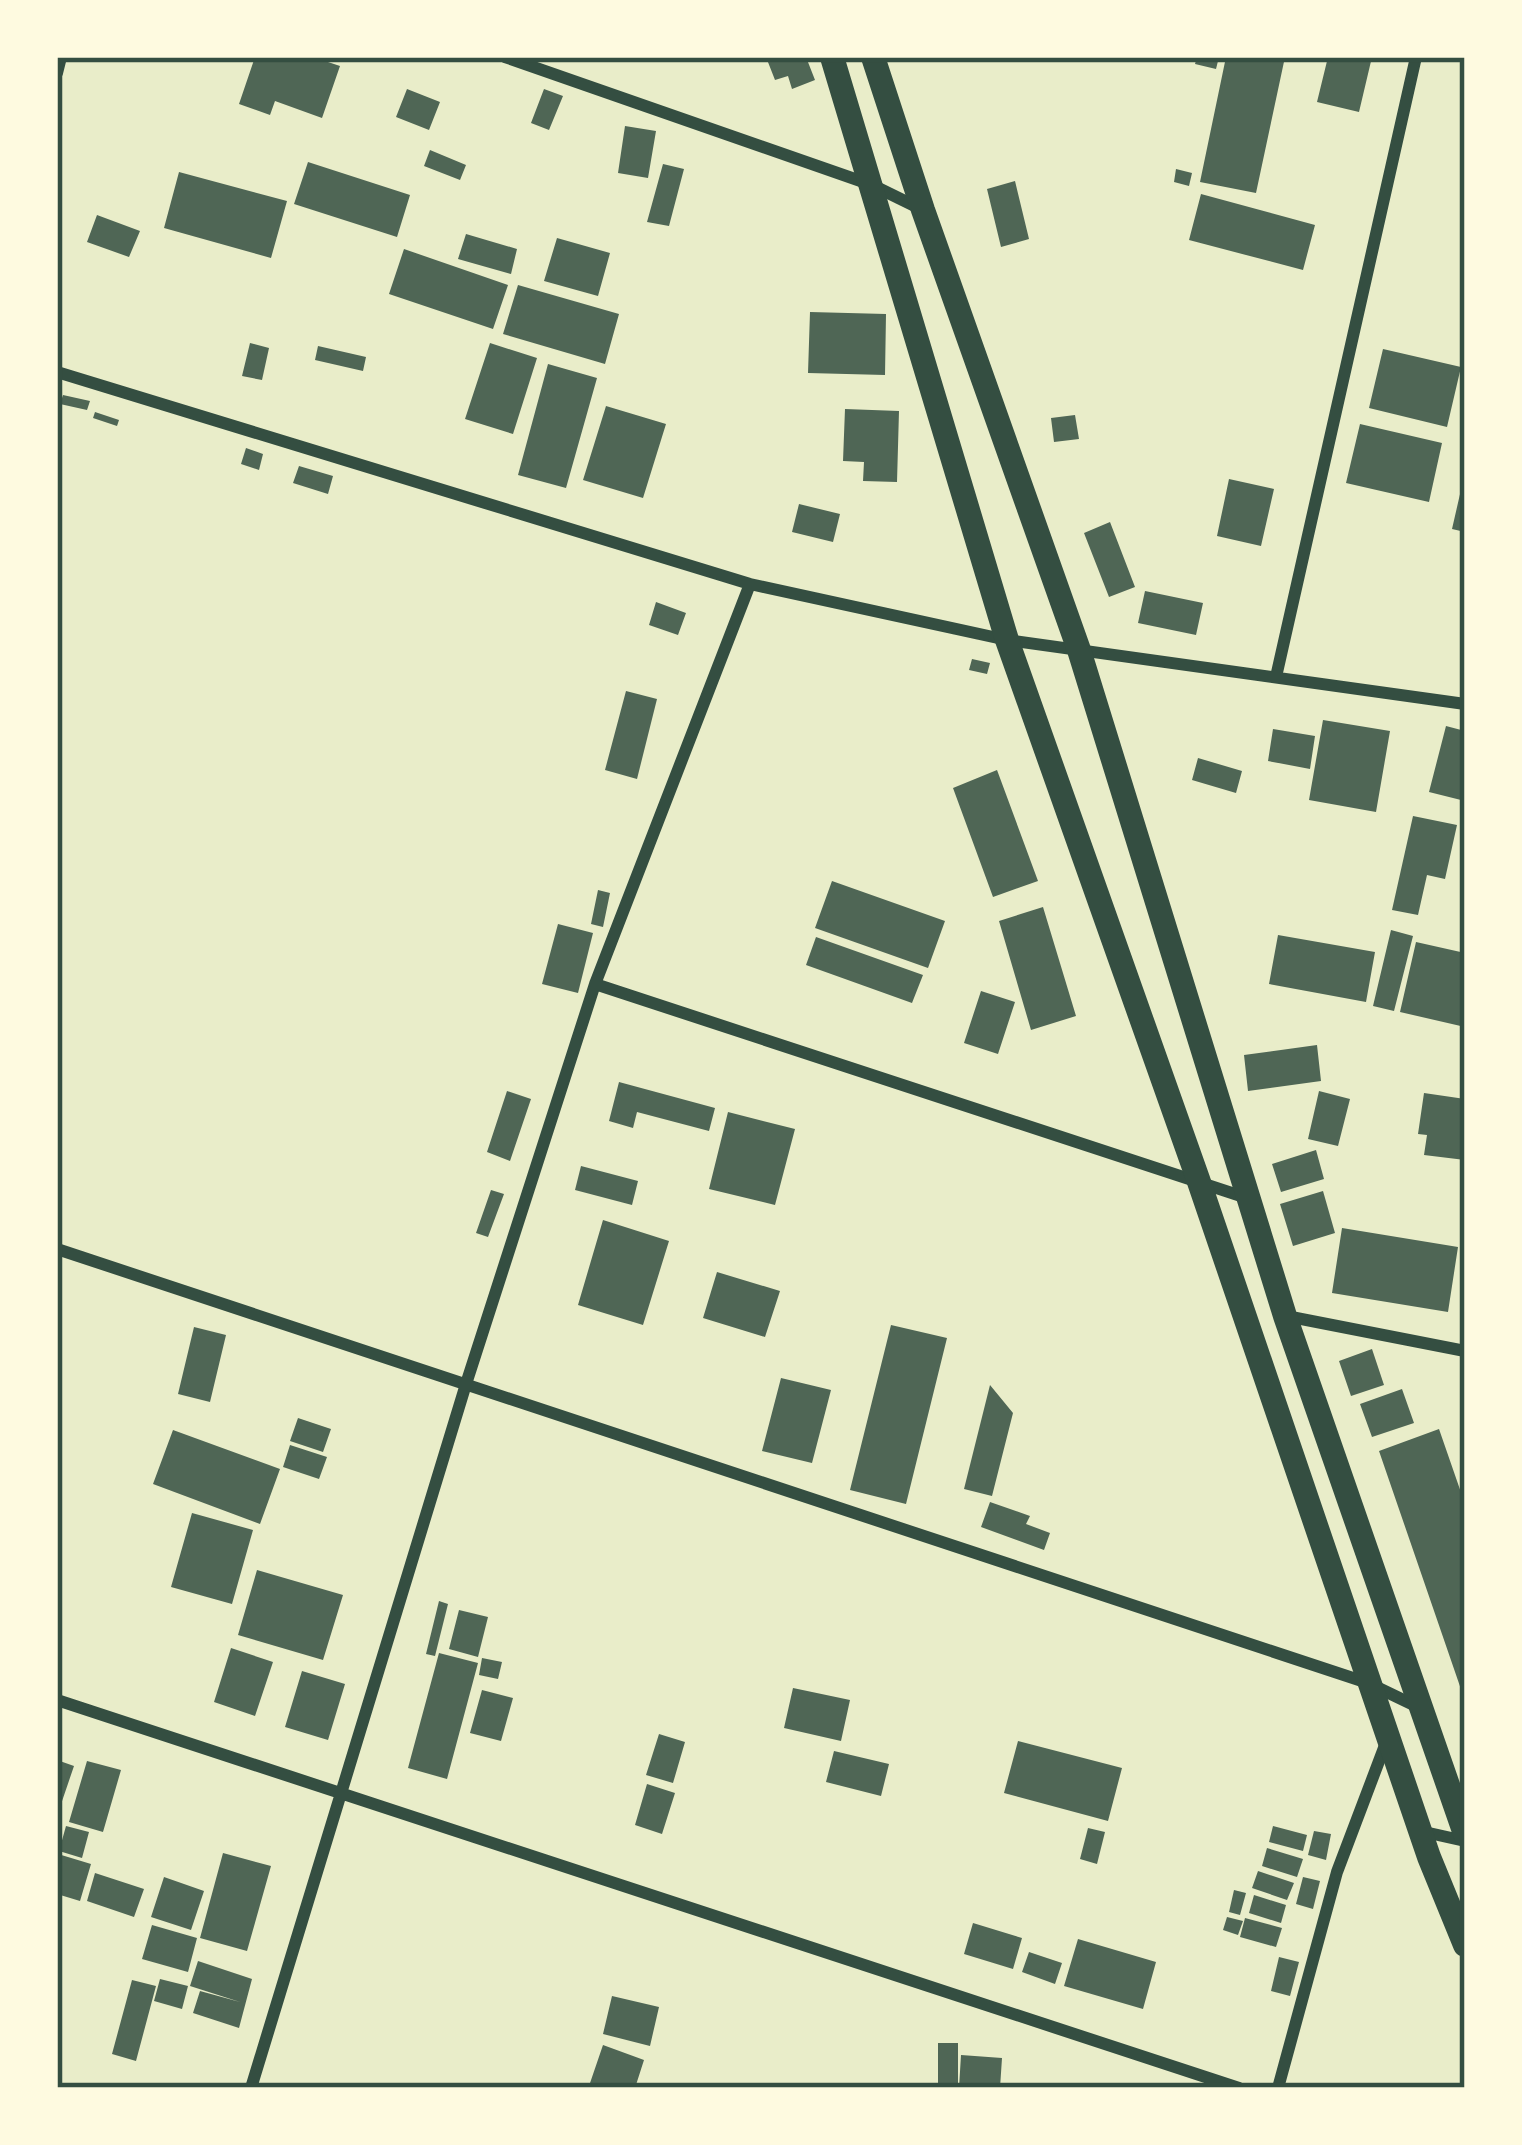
<svg xmlns="http://www.w3.org/2000/svg" width="1522" height="2145" font-family="'IBM Plex Sans',sans-serif">
<rect width="100%" height="100%" fill="#e9edc9"/>
<!-- building -->
<path fill="#4f6655" d="M255 57H313L340 66 322 118 275 101 270 115 239 104Z
M766 57H806L815 80 792 89 788 76 775 80Z
M1197 57H1219L1216 69 1195 64Z
M1226 57H1285L1256 193 1200 182Z
M1328 57H1372L1359 112 1317 102Z
M407 89 440 102 429 130 396 117Z
M544 89 563 96 549 130 531 123Z
M625 126 656 131 648 178 618 173Z
M430 150 466 165 460 180 424 166Z
M308 162 410 195 397 237 294 204Z
M663 164 684 169 669 226 647 222Z
M1176 169 1192 173 1189 186 1174 182Z
M179 172 287 201 271 258 164 228Z
M1015 181 1029 239 1001 247 987 189Z
M1201 194 1315 225 1303 270 1189 240Z
M97 215 140 231 129 257 87 242Z
M466 234 517 249 511 274 458 259Z
M557 238 610 253 598 296 544 281Z
M404 249 508 285 493 329 389 294Z
M518 285 619 314 605 364 503 334Z
M810 312 886 314 885 375 808 373Z
M250 343 269 348 262 380 242 376Z
M490 343 537 358 513 434 465 419Z
M318 346 366 357 363 371 315 360Z
M1383 349 1461 367 1447 427 1369 408Z
M548 364 597 378 566 488 518 475Z
M63 395 90 401 87 410 60 404Z
M606 406 666 424 643 498 583 480Z
M845 409 899 411 897 482 863 481 864 462 843 461Z
M95 412 119 420 117 426 93 418Z
M1075 415 1079 439 1054 442 1051 418Z
M1360 424 1442 443 1429 502 1346 483Z
M246 448 263 454 259 470 241 464Z
M299 466 333 476 328 494 293 483Z
M1229 479 1274 489 1261 546 1217 536Z
M1463 481H1465V532L1452 529Z
M799 504 840 514 833 542 792 532Z
M1110 522 1135 587 1109 597 1084 533Z
M1145 591 1203 603 1196 635 1138 623Z
M656 602 686 613 678 635 649 625Z
M972 659 990 663 987 674 969 670Z
M626 691 657 699 637 779 605 770Z
M1323 720 1390 731 1376 812 1309 800Z
M1446 726 1465 731V801L1429 792Z
M1273 729 1315 736 1310 769 1268 761Z
M1198 758 1242 771 1236 793 1192 780Z
M997 770 1038 881 993 897 953 788Z
M1413 816 1457 825 1445 879 1427 875 1418 915 1392 910Z
M832 881 945 921 928 968 815 928Z
M598 890 610 893 603 927 591 924Z
M1043 907 1076 1016 1031 1030 999 921Z
M558 924 593 933 578 993 542 984Z
M1391 930 1413 936 1394 1011 1373 1006Z
M1278 935 1375 952 1366 1002 1269 984Z
M816 937 923 975 912 1003 806 965Z
M1416 942 1465 953V1027L1400 1012Z
M981 991 1015 1002 998 1054 964 1043Z
M1317 1045 1321 1081 1248 1091 1244 1055Z
M619 1082 715 1108 709 1131 637 1112 633 1128 609 1121Z
M507 1091 531 1099 510 1161 487 1152Z
M1319 1091 1350 1099 1338 1146 1308 1139Z
M1424 1093 1465 1099V1160L1424 1155 1427 1135 1418 1134Z
M728 1112 795 1129 775 1205 709 1189Z
M1316 1150 1324 1179 1281 1192 1272 1164Z
M581 1166 638 1181 632 1205 575 1190Z
M491 1190 504 1194 488 1237 476 1233Z
M1323 1191 1335 1233 1293 1246 1280 1204Z
M603 1220 669 1241 643 1325 578 1305Z
M1342 1228 1458 1247 1448 1312 1332 1293Z
M717 1272 780 1291 765 1337 703 1318Z
M891 1325 947 1338 906 1504 850 1490Z
M194 1327 226 1335 210 1402 178 1394Z
M1372 1349 1384 1385 1351 1396 1339 1361Z
M781 1378 831 1390 812 1463 762 1451Z
M990 1385 1013 1413 992 1496 964 1489Z
M1402 1389 1414 1423 1372 1437 1360 1404Z
M298 1418 331 1429 323 1452 290 1441Z
M1439 1429 1465 1504 1464 1698 1379 1451Z
M173 1430 280 1469 260 1524 153 1484Z
M290 1445 327 1457 319 1479 283 1467Z
M990 1502 1030 1516 1026 1524 1050 1533 1044 1550 981 1527Z
M192 1513 253 1530 232 1604 171 1587Z
M257 1570 343 1595 323 1660 238 1635Z
M439 1601 448 1604 435 1656 426 1654Z
M459 1610 488 1617 478 1657 449 1649Z
M231 1648 273 1662 255 1716 214 1702Z
M439 1653 478 1663 447 1779 408 1768Z
M482 1658 502 1662 498 1679 479 1675Z
M302 1671 345 1684 328 1740 285 1727Z
M793 1688 850 1700 841 1741 784 1728Z
M482 1690 513 1698 501 1741 470 1733Z
M659 1734 685 1742 673 1783 646 1775Z
M1018 1741 1122 1768 1108 1821 1004 1793Z
M834 1751 889 1764 881 1796 826 1782Z
M57 1760 74 1766 58 1813H57Z
M87 1761 121 1770 103 1832 69 1822Z
M647 1784 675 1793 662 1834 635 1825Z
M66 1826 89 1832 82 1858 59 1851Z
M1273 1826 1307 1835 1303 1851 1269 1842Z
M1088 1828 1105 1832 1097 1864 1080 1859Z
M1314 1831 1331 1834 1326 1860 1308 1855Z
M1267 1848 1303 1859 1297 1877 1262 1866Z
M223 1853 271 1866 247 1951 200 1938Z
M58 1854 91 1864 80 1901 57 1894Z
M1258 1871 1294 1883 1287 1900 1252 1888Z
M95 1873 144 1889 134 1917 87 1901Z
M164 1877 204 1891 191 1930 151 1917Z
M1303 1877 1320 1881 1313 1909 1296 1904Z
M1234 1890 1246 1893 1240 1915 1229 1912Z
M1254 1895 1286 1905 1281 1923 1249 1913Z
M1227 1917 1243 1921 1238 1935 1223 1930Z
M1245 1918 1282 1928 1276 1947 1240 1937Z
M973 1923 1022 1938 1013 1969 964 1954Z
M152 1925 197 1938 188 1972 142 1959Z
M1078 1939 1156 1962 1143 2009 1064 1986Z
M1029 1952 1062 1963 1055 1984 1022 1972Z
M1279 1957 1299 1962 1290 1996 1271 1991Z
M198 1961 252 1979 239 2028 193 2013 200 1991 240 2002 190 1986Z
M160 1979 188 1986 182 2009 154 2001Z
M132 1980 156 1986 136 2061 112 2054Z
M612 1996 659 2007 650 2046 603 2034Z
M938 2043H958V2088H938Z
M603 2045 644 2060 635 2088 589 2086Z
M961 2055 1002 2058 1000 2088H959Z"/>
<g fill="none" stroke-linecap="round" stroke-linejoin="round">
<!-- minor -->
<path stroke="#344e41" stroke-width="12" d="M505 57 872 185 921 209
M57 73 61 57
M57 372 750 584 1007 640 1465 704
M1276 677 1416 57
M595 984 1247 1198
M57 1249 1368 1683 1418 1707
M1286 1316 1465 1351
M57 1700 1239 2088
M1420 1831 1465 1841
M251 2088 466 1384 595 984 750 584
M1278 2088 1337 1872 1387 1740"/>
<!-- secondary -->
<path stroke="#344e41" stroke-width="24" d="M832 57 1007 640 1198 1179 1429 1857 1465 1945
M873 57 923 210 1079 650 1285 1316 1465 1834"/>
</g>
<!-- border -->
<rect width="1522" height="2145" fill="none" stroke="#fefae0" stroke-width="120"/>
<rect x="60" y="60" width="1402" height="2025" fill="none" stroke="#344e41" stroke-width="4.5"/>
</svg>
